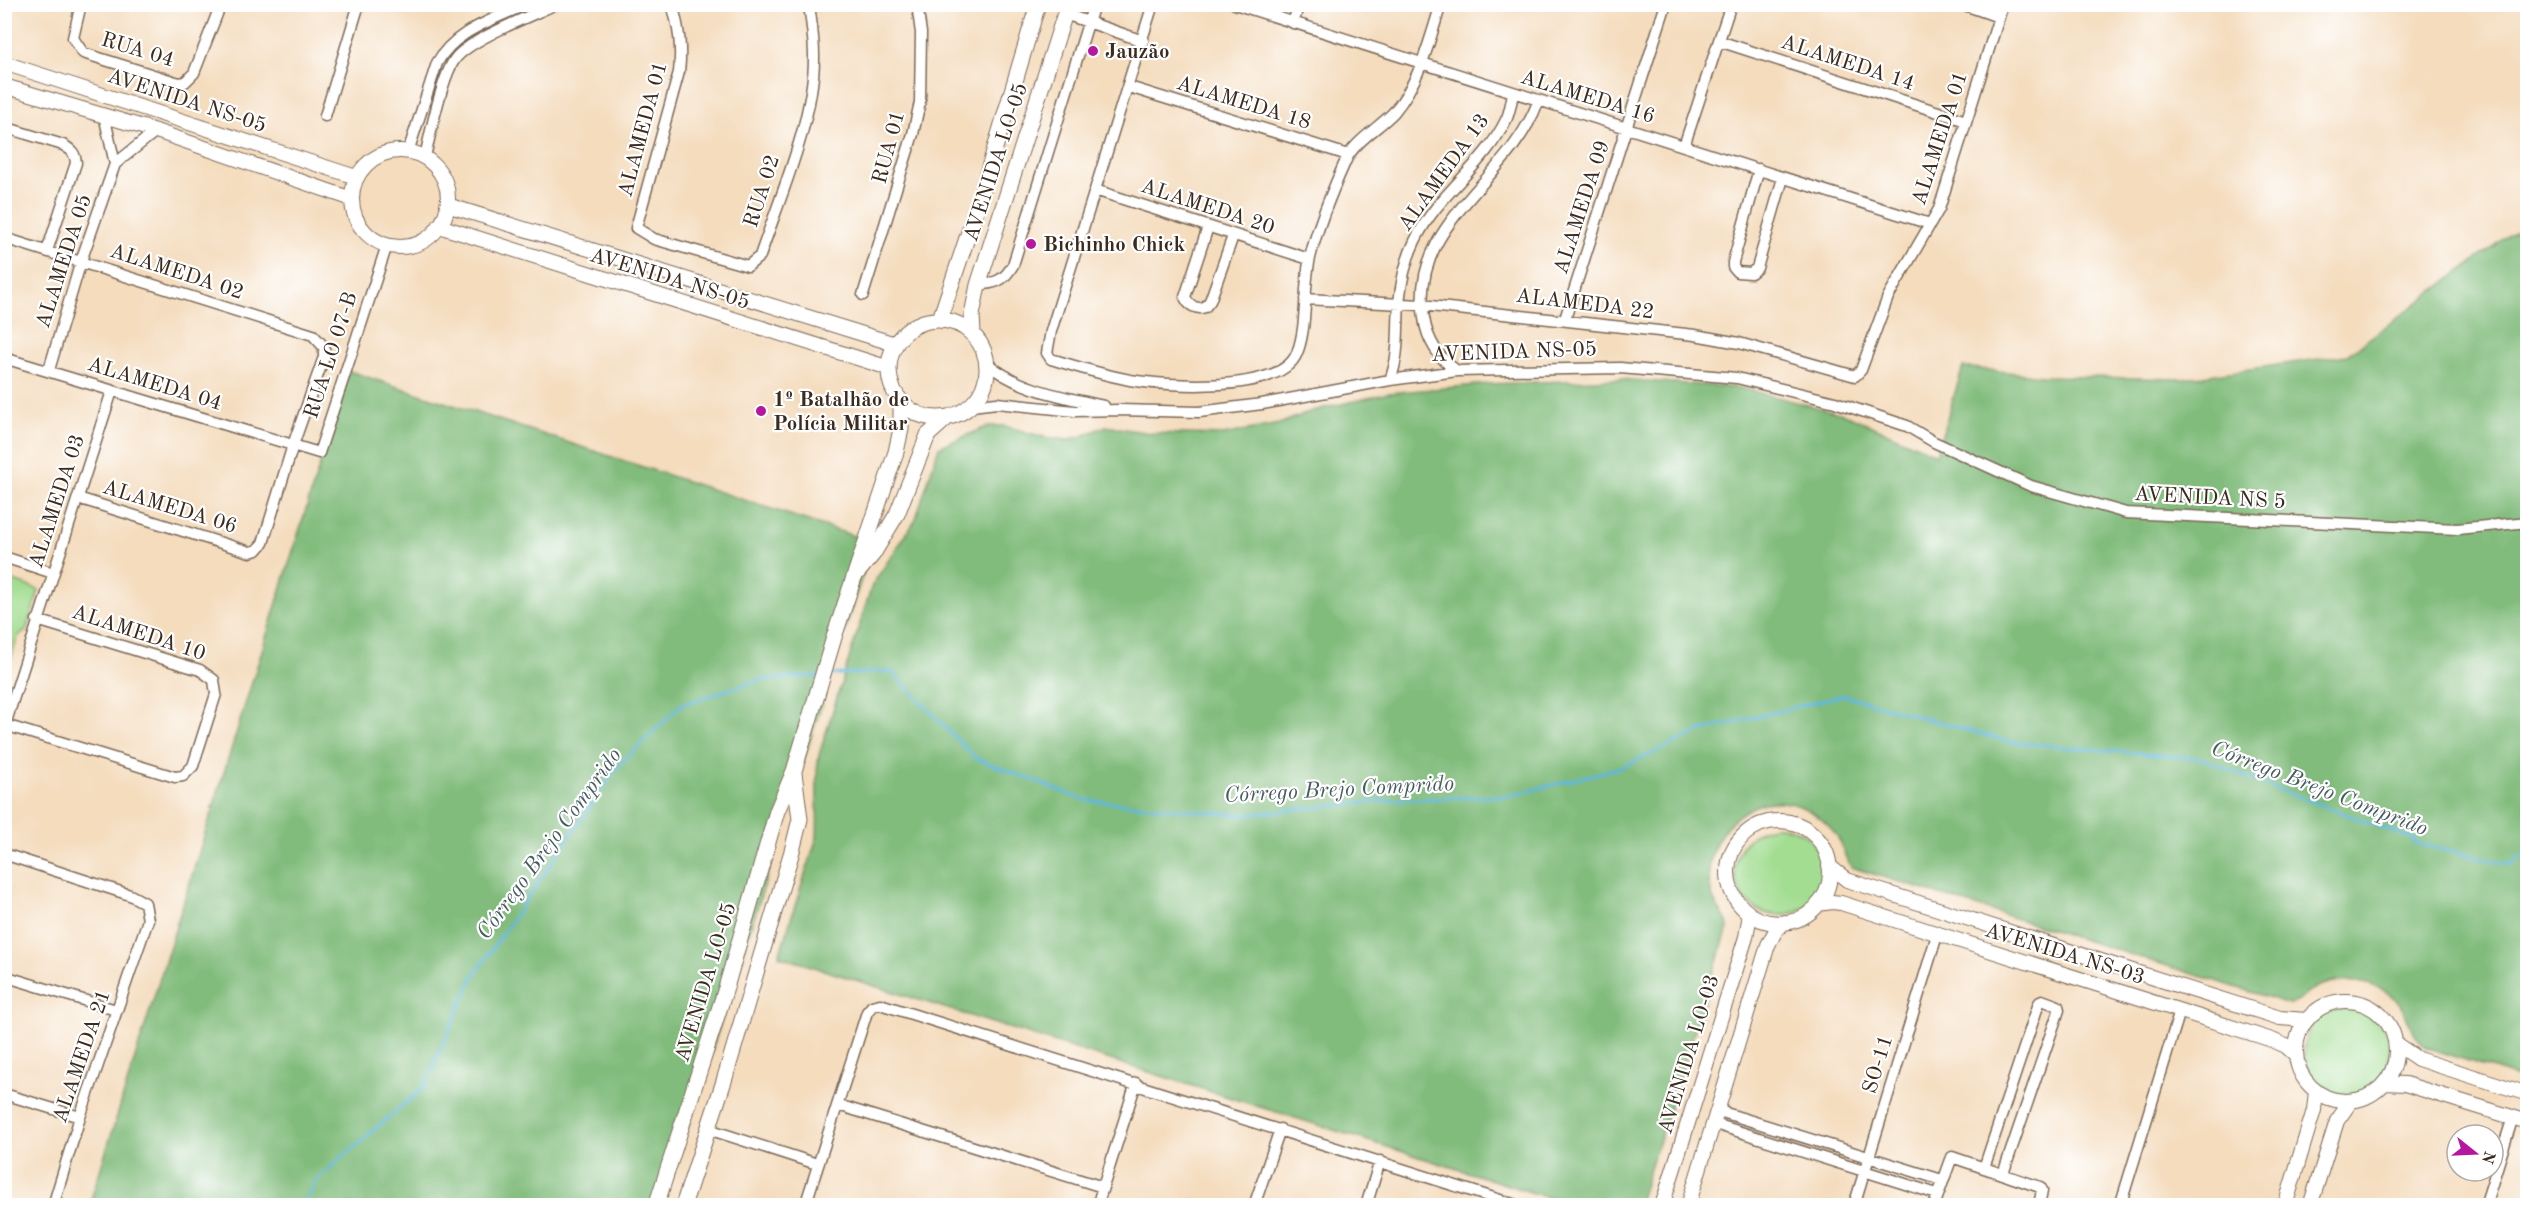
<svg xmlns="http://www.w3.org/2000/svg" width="2532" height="1210" font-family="'Old Standard TT',serif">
<rect width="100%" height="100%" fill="#fff"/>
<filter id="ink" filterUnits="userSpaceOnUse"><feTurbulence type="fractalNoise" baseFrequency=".0167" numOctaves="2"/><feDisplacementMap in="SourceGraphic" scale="12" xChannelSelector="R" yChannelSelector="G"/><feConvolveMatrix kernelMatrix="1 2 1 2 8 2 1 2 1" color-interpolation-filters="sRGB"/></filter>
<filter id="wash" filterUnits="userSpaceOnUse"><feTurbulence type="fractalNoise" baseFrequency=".008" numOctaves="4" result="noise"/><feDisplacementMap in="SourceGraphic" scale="24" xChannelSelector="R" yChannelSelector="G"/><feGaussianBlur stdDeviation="1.35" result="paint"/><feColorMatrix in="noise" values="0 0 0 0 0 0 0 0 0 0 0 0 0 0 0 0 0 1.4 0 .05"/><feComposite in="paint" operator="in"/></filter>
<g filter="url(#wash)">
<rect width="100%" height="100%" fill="#f4dcbd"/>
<!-- green -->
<path fill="#a2dd91" stroke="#6e8458" stroke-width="1.5" d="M5 578 39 590 26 631 18 636 5 677Z
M1735 871a44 44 0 1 1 88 0a44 44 0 1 1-88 0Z
M2304 1051a43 43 0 1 1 86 0a43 43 0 1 1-86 0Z"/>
<!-- forest -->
<path fill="#81bc7b" stroke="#5e734c" stroke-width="1.5" d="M2527 222V1080L2426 1047C2411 1038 2409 1013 2396 1000 2376 980 2337 975 2312 990 2303 995 2300 1004 2289 1004L1851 867C1845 859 1844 851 1840 842 1836 831 1825 822 1816 815 1771 781 1713 818 1709 869 1708 881 1711 894 1716 905 1721 913 1728 919 1728 928L1638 1205H1572L779 956 817 837C819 810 814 781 819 755L872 585 915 521 939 447 989 426H1005L1044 437 1067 440 1082 436 1106 426 1150 433 1223 435 1279 424 1312 411 1389 393 1489 384 1620 379 1741 388 1847 415 1936 454 1963 367 2042 376 2182 379 2347 355Z
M349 371 873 542 663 1205 89 1206Z"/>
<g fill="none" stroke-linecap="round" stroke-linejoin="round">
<!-- stream -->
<path stroke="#5fb7dc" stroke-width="3" d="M827 675 891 671 975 758 1084 800 1240 815 1393 800 1510 796 1622 767 1701 731 1843 695 2010 742 2204 759 2240 775 2415 840 2414 843 2509 864 2528 853
M304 1206 317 1179 424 1087 473 977 619 765 681 705 759 680 817 676"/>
</g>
</g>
<g filter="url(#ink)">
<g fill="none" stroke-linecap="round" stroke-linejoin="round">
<!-- minor casing -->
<g stroke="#7c6856" stroke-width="13">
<path id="minor" d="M81 4 73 38 83 53 179 83 185 82 194 73 221 4
M672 4C679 28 682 48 679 72L636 228 654 239 748 266 760 256C780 197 815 117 814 55 814 38 811 21 809 4
M1153 4 1051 331 1047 353 1051 359C1077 367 1104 375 1130 380 1166 386 1281 394 1297 353 1308 325 1303 287 1310 258 1318 224 1332 191 1346 160 1353 143 1381 126 1394 112 1420 81 1429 42 1441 4
M1235 4 1930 224
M1962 4 1999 17
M1065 14 1143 41
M1293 23 1299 4
M1719 41 1966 121
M1129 87 1348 155
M325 116 359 4
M4 127 63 145C72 150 75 153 76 163L47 251
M1684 146 1731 4
M408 152 437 63C455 30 494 20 526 4
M425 157C430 135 442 76 455 59 470 39 531 16 556 4
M115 164 156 131
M1759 169 1733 262V267L1737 272 1751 273 1757 268 1783 178
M1095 190 1309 259
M1208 227 1185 297C1188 305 1196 310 1205 307L1210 301 1233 236
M4 238 313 335 324 347V357L293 445 263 543 257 550 250 552 78 498
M978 285C996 283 1004 281 1013 265L1094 4
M863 295 913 134 920 102 921 33 917 4
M1305 299 1421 305 1695 335 1739 343 1855 376 1861 370 1888 297 1939 209 2003 4
M1565 319 1666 4
M4 358 319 453 387 245
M987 363C1018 390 1065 397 1104 406
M49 370 81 261 115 164 104 115
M1457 371C1439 359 1427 340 1424 318 1409 222 1508 183 1538 102
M1390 380C1400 355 1397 329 1399 303 1401 283 1406 259 1415 241 1437 194 1484 166 1506 120 1510 112 1511 102 1513 94
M971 406 997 403 1075 411 1119 410 1199 412 1262 404 1390 380 1457 371 1620 368 1737 378 1835 402 1907 426 1934 442 2031 486 2126 513 2457 529 2528 522
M4 557 53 573
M5 725 175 777 183 776 193 766 216 694 214 680 200 670 37 620
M4 728 112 391
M4 854 130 895 145 903 148 920 80 1117 53 1206
M4 976 116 1010
M4 1094 80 1117
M838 1105 1103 1187
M1719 1111 1942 1180
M1715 1124 1937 1194
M708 1129 817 1164
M1984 1168 2039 1003 2042 1000 2058 1006 2059 1010 2003 1174
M4 1205 5 1206
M805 1206 867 1012 872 1006 880 1004 1519 1206
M1097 1206 1136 1083
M1254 1206 1280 1129
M1366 1206 1380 1161
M1854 1206 1937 935
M1934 1206 1952 1157 2040 1187 2042 1190 2039 1206
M2120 1206 2180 1011
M2485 1206 2513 1117"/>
</g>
<!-- tertiary casing -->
<g stroke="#7c6856" stroke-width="16">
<path id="tertiary" d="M4 63 356 177
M4 86 156 131 352 199
M352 199a48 48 0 1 1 96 0a48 48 0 1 1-96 0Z
M447 205 895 344
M439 226 889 368
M1728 872a51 51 0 1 1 102 0a51 51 0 1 1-102 0Z
M1829 866 1847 880 2280 1018 2306 1020
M1818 904 1832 902 1841 903 2272 1040 2286 1046 2296 1055
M2296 1051a50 50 0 1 1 100 0a50 50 0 1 1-100 0Z
M2396 1044 2418 1059 2528 1094
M2385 1083 2405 1084 2528 1122
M1662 1206 1746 937 1750 914
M1688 1206 1768 945 1776 930 1785 922
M2285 1206 2314 1110 2316 1091
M2310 1206 2337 1121 2351 1101"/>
</g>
<!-- secondary casing -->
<g stroke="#7c6856" stroke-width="17">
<path id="secondary" d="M940 319 978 205 1038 4
M889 369a49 49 0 1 1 98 0a49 49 0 1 1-98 0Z
M973 333 972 315 978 285 1068 4
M858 572 873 554 897 514 928 435 947 418
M656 1206 725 991 777 811 794 771 835 634 896 452 901 429V403
M683 1206 724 1081 792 851 800 819 794 773"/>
</g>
<!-- minor -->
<use href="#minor" stroke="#fff" stroke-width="10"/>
<!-- tertiary -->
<use href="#tertiary" stroke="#fff" stroke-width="14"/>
<!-- secondary -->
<use href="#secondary" stroke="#fff" stroke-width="15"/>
</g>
</g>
<!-- markers -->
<g fill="#b5179e" stroke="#fff" stroke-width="2">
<circle cx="1093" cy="51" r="6"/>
<circle cx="1031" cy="244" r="6"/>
<circle cx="761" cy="411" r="6"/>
</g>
<g text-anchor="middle" stroke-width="4.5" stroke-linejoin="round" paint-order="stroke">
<!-- street labels -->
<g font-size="21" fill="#3b2a1e" stroke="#fff">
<text transform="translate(138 49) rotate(17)" y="7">RUA 04</text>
<text transform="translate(1848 62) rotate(18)" y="7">ALAMEDA 14</text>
<text transform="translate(1588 96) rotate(17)" y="7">ALAMEDA 16</text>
<text transform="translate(187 100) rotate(18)" y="7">AVENIDA NS-05</text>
<text transform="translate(1244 102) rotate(17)" y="7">ALAMEDA 18</text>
<text transform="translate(642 129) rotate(-75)" y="7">ALAMEDA 01</text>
<text transform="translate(1939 138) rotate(-72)" y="7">ALAMEDA 01</text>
<text transform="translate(888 147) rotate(-75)" y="7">RUA 01</text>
<text transform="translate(995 162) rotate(-72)" y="7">AVENIDA LO-05</text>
<text transform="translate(1443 172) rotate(-54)" y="7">ALAMEDA 13</text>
<text transform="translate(761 191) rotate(-72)" y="7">RUA 02</text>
<text transform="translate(1208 206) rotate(18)" y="7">ALAMEDA 20</text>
<text transform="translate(1581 207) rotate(-72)" y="7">ALAMEDA 09</text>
<text transform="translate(63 261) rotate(-72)" y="7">ALAMEDA 05</text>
<text transform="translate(177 271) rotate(18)" y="7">ALAMEDA 02</text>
<text transform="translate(670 278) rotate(17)" y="7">AVENIDA NS-05</text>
<text transform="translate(1585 303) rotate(7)" y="7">ALAMEDA 22</text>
<text transform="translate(1514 351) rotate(-2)" y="7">AVENIDA NS-05</text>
<text transform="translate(330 355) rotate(-72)" y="7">RUA LO 07-B</text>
<text transform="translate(155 383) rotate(17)" y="7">ALAMEDA 04</text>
<text transform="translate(2210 497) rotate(3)" y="7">AVENIDA NS 5</text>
<text transform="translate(56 501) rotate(-72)" y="7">ALAMEDA 03</text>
<text transform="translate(170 506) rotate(17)" y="7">ALAMEDA 06</text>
<text transform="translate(139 632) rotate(18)" y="7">ALAMEDA 10</text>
<text transform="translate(2065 953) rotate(17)" y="7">AVENIDA NS-03</text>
<text transform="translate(705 982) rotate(-73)" y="7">AVENIDA LO-05</text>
<text transform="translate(1688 1054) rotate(-73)" y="7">AVENIDA LO-03</text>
<text transform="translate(81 1056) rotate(-71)" y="7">ALAMEDA 21</text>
<text transform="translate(1877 1064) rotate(-73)" y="7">SO-11</text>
</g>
<!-- poi labels -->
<g font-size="21" font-weight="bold" fill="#3b2a1e" stroke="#fff" text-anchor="start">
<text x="1105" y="58">Jauzão</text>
<text x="1043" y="251">Bichinho Chick</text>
<text x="773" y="406">1º Batalhão de<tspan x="773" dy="24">Polícia Militar</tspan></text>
</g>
<!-- water labels -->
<g font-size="22" font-style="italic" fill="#485b60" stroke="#fff">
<text transform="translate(2320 787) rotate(21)" y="8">Córrego Brejo Comprido</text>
<text transform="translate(1339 788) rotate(-3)" y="8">Córrego Brejo Comprido</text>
<text transform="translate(548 843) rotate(-54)" y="8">Córrego Brejo Comprido</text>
</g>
</g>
<!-- margin -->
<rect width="2532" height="1210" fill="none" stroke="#fff" stroke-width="24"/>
<!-- north arrow -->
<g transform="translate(2475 1153) rotate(108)"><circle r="28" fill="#ffffff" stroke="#b1aaa5" stroke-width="1.5"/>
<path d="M0-4.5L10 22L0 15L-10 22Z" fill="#b5179e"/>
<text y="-9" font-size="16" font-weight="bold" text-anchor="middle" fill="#3b2a1e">N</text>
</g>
</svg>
